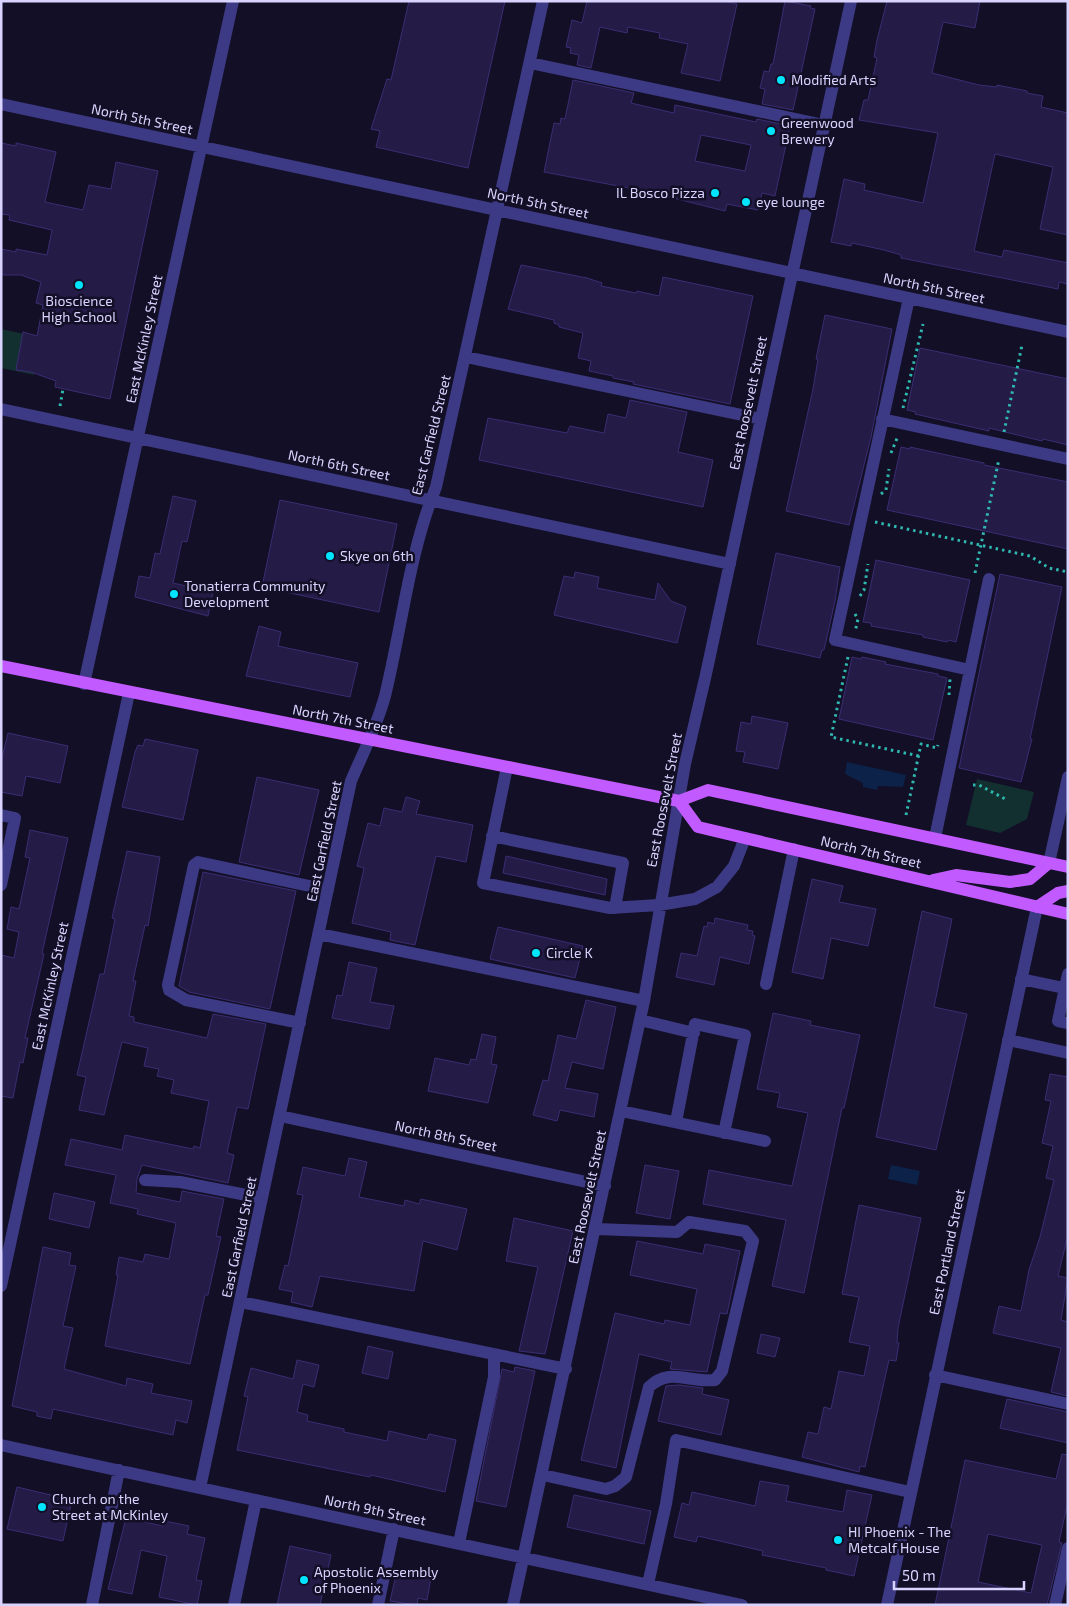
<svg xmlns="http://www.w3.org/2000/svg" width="1069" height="1606" font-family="'Exo 2',sans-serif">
<rect width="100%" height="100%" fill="#130f26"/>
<!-- green -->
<path fill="#12302f" d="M1 329 42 338 34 375 1 368Z
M977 779 1034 792 1027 819 1000 833 966 825Z"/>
<!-- water -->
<path fill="#0c2248" d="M847 762 906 775 903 787 878 786 877 790 863 787V783L845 774Z
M891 1165 920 1171 917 1185 888 1179Z"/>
<!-- building -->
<path fill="#241b47" stroke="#3b2d73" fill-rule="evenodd" d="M409 1H505L468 168 376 147 380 131 371 129 387 79 391 80Z
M587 1H725L737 4 720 81 681 73 688 44 659 38 660 33 628 27 627 33 600 27 591 68 577 65 579 55 570 53 571 48 566 47 572 20 582 23Z
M785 1 811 6 810 8 815 9 793 110 762 104 765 89 760 88 764 71 769 72 771 64H773Z
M887 1H980L975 28 943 22 932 73 979 85 997 87V85L1027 91V93L1043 96 1041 107 1068 113V235L1040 229 1053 167 995 154 974 251 1002 257 1004 250 1068 263V284L1059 282 1058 289 901 258V255L884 250 852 243 851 246 831 242 844 179 865 184 864 190 923 203 938 133 859 120 864 100H868L877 58 874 57 877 40Z
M573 80 634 93 631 103 674 113 675 105 756 122 757 119 790 126 775 196 762 193 758 210 727 204 725 211 645 191 544 172 554 123 560 124 561 118 565 119ZM701 135 751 145 745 171 695 161Z
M1 143 16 146V143L56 152 45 202 83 210 89 185 111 189 116 162 158 171 110 399 55 387 56 381 31 372 16 370 23 332 37 336 43 305 36 303 41 282 21 275H1V249L16 252V249L47 255 52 230 9 220 10 215 1 214Z
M521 265 587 278 602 283 601 286 636 293 637 291 659 296 663 277 753 296 730 404 633 384 634 382 613 378V376L589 371 591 361 578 358 583 333 559 327V325L554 323V320L508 309Z
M825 315 892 329 871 437 849 525 786 511 813 389 818 359H816Z
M920 348 1068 379V445L1043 439 1042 441 989 428V431L915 414 916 412 907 410Z
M630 400 687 412 678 452 713 460 703 507 479 460 488 418 567 433 570 426 604 433 608 414 626 418Z
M901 447 910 449V447L984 463V465L1068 482V549L887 510Z
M173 496 196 501 187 542 182 541 173 583 213 592 208 616 135 597 139 576 150 578 155 553 160 554Z
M280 500 397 524 379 612 262 587Z
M776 553 840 567 835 601 824 650H822L820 658 757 644Z
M876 560 970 580 956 642 948 640 947 642 923 637V635L871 626V623L863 622Z
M575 572 599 577 597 588 655 600 658 583 671 601 686 607 677 643 554 615 564 576 574 578Z
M1000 574 1062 587 1030 739H1032L1021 782 959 768Z
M259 626 281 632 278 646 358 663 350 697 246 676Z
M852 657 861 659 862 657 886 662 885 664 938 674V676L947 678 933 740 839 719Z
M752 716 788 723 778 769 743 762 745 752 736 751 741 722 751 724Z
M8 733 68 746 60 783 26 776 22 796 1 792V762Z
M145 739 198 750 183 820 122 807 135 752 138 745 143 746Z
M257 777 319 790 299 875 239 862Z
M406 797 420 801 416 814 473 825 466 862 436 856 415 945 390 940 391 932 352 923 364 868 357 866 368 823 380 826 384 808 402 812Z
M30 830 68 838 42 953 44 954 25 1038H28L23 1063 20 1062 13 1098 1 1096V955L14 958 19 932 7 929 11 907 19 909 30 858 25 857Z
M127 851 160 857 148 926 145 925 133 981H136L129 1016 134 1017V1022L207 1038 213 1014 266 1024 248 1109 237 1107 227 1153 234 1155 228 1183 142 1165 137 1179 136 1193 180 1202 182 1191 224 1199 216 1236 221 1237 208 1295H205L190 1364 105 1346 118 1275H116L119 1257 143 1262 145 1254 169 1259 176 1223 137 1214 138 1209 110 1203 116 1175 65 1165 71 1139 122 1150 125 1135 193 1149 194 1146 200 1148 209 1101 171 1093 174 1080 157 1076 159 1069 144 1066 148 1048 122 1042 104 1115 79 1110 86 1077 77 1075 100 974H104L115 919 112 918Z
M506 856 607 879 605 895 503 873Z
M203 872 296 891 270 1009 189 992 179 986Z
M812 879 843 886 839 902 876 909 868 946 831 938 823 979 792 972Z
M922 911 952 919 934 1007 967 1014 936 1150 876 1137Z
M715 918 748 925 747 930 753 931 752 935 755 936 749 964 720 957 714 985 676 977 681 953 697 956 704 926 707 927 708 922 714 924Z
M498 927 583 946 575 978 490 959Z
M349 962 377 968 370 1002 394 1006 389 1029 332 1018 337 995 342 996Z
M586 1000 616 1007 603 1069 572 1062 565 1088 598 1094 594 1117 560 1110 557 1121 533 1115 543 1080 548 1081 558 1035 576 1039Z
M773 1013 811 1021 810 1025 860 1035 844 1108H842L804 1293 772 1286 786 1220 703 1204 709 1170 792 1186 808 1113 777 1107 780 1093 757 1089Z
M482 1034 496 1037 491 1064 497 1065 488 1103 428 1091 435 1058 469 1065 471 1059 476 1060Z
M1050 1074 1068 1077V1235L1058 1276 1068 1278 1061 1320 1068 1322V1396L1051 1392 1061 1348 993 1333 999 1306 1021 1311 1029 1270 1040 1237 1054 1180 1046 1178 1053 1146 1042 1143 1051 1101 1045 1100Z
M349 1158 367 1162 359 1197 404 1206 405 1200 419 1204 421 1199 467 1209 457 1250 423 1241 414 1291 320 1276 312 1307 291 1302 293 1292 279 1289 285 1265 288 1266 303 1195 297 1194 303 1167 345 1176Z
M645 1165 679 1171 670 1219 636 1213Z
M54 1193 95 1202 89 1228 49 1219Z
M859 1205 921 1218 898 1328 897 1343H899L896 1361 889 1360 865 1467 860 1466 859 1472 802 1457 808 1432 818 1434 824 1407 831 1409 839 1371 864 1376 870 1346 849 1342 859 1297 842 1294Z
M514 1218 573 1231 545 1354 519 1351 538 1267 506 1261Z
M637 1241 703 1254 705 1244 740 1251 727 1314 720 1313 707 1372 670 1369 672 1362 639 1354 616 1468 581 1460 615 1313 664 1324 665 1320 690 1325 697 1289 630 1275Z
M43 1247 71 1253 69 1265 76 1266 63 1326 73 1328 64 1369 126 1386 127 1378 153 1384 151 1393 192 1401 187 1423 176 1420 173 1435 53 1409 51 1419 37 1416V1412L12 1406Z
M761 1334 780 1338 775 1357 757 1353Z
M368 1346 393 1352 388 1379 362 1373Z
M297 1360 319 1365 314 1387 303 1384 297 1412 308 1415 307 1421 344 1429V1432L387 1441 389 1431 427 1440 429 1434 456 1440 445 1492 371 1475 370 1477 237 1450 248 1397 244 1396 251 1368 293 1379Z
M515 1367 535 1371 506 1507 476 1501 502 1369 514 1372Z
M679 1385 703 1388 702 1394 729 1400 721 1435 658 1421 666 1386Z
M1007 1399 1068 1412V1443L1000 1428Z
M1062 1454 1068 1455V1501L1059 1542 1062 1543 1047 1605H935L965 1460 1056 1479ZM988 1534 1042 1545 1031 1593 978 1582Z
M760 1481 789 1486 786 1501 843 1512 847 1490 872 1495 854 1576 826 1570V1568L762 1555 763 1551 698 1536 696 1542 674 1537 682 1503 689 1505 692 1492 755 1506Z
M17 1487 72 1500 63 1541 7 1529Z
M574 1495 651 1511 644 1544 567 1527Z
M126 1518 163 1526 165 1521 189 1526 187 1534 205 1538 196 1580 202 1581 197 1605 159 1597 167 1556 141 1550 132 1594 108 1589Z
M290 1546 331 1555 320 1605H277Z
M397 1571 431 1578 427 1600 418 1598 417 1605 390 1601Z"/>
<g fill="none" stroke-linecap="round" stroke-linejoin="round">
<!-- path -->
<path stroke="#2fb8b0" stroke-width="3" stroke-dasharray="2.5 4" stroke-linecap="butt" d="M60 406 63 389
M903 408 923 324
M1004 432 1022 345
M891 453 898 436
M881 494 886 490 889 469
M875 522 1030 556 1049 568 1068 572
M975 573 999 459
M860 596 864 590 868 564
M855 614 858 619 855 632
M848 657 831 737 919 756
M949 695 950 679
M973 785H979L1007 800
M906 815 921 744 937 748 938 745"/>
<!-- minor -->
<path stroke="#3d3a85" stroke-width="12" d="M530 63 824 125
M1 104 1068 332
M909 298 835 640 970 670
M466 357 761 419
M1 409 730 564
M882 419 1068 459
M84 684 233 1
M507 767 483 883 610 908 659 905 695 899 717 887 734 866 745 838
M1 815 15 818 1 885
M492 836 623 863 615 908
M935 838 989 579
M1049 863 1068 777
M319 934 644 1001
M1068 974 1058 1021 1068 1023
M1021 979 1064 988
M766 984 794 849
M640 1020 694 1033
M300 1023 186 1000 169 990 168 985 194 865 198 862 328 890
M1008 1040 1068 1053
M621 1111 765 1141
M280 1116 605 1186
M676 1122 695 1024 745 1035 724 1133
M145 1180 180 1182 262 1198
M1 1286 129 693
M241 1302 566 1369
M935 1375 1068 1404
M1 1445 742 1605
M543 1475 606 1489 615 1486 626 1477 649 1387C670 1367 689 1383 715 1380L722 1371 753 1241 745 1231 689 1222 677 1232 596 1229
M200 1488 351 781C363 753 377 726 385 696 402 627 409 553 436 487L543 1
M459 1543 494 1377V1354
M648 1584 666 1504 676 1440 910 1492
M92 1605 119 1470
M234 1605 256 1500
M378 1605 394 1529
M513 1605 644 1001 685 764 706 674 851 1
M887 1605 1037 907
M1055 1605 1068 1548"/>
<!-- major -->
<path stroke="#c25bff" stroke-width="12" d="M1 666 679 801 708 790 1068 867
M679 801 698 827 1068 914
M933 880 956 875 1010 882 1030 879 1049 863
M1037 907 1058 893 1068 891"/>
</g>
<!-- markers -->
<g fill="#00e5ff" stroke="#130f26" stroke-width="2">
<circle cx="781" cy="80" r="5"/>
<circle cx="771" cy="131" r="5"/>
<circle cx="715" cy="193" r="5"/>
<circle cx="746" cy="202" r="5"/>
<circle cx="79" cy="285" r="5"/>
<circle cx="330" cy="556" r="5"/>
<circle cx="174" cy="594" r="5"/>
<circle cx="536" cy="953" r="5"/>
<circle cx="42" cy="1507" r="5"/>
<circle cx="838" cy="1540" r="5"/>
<circle cx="304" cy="1580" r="5"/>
</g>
<g text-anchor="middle" stroke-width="5" stroke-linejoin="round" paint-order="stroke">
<!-- poi labels -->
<g font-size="14" fill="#d9d4ff" stroke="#130f26" text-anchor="start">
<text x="791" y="85">Modified Arts</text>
<text x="781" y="128">Greenwood<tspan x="781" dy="16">Brewery</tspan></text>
<text x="705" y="198" text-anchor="end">IL Bosco Pizza</text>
<text x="756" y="207">eye lounge</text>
<text x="79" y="306" text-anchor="middle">Bioscience<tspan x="79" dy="16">High School</tspan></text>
<text x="340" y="561">Skye on 6th</text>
<text x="184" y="591">Tonatierra Community<tspan x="184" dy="16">Development</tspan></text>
<text x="546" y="958">Circle K</text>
<text x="52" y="1504">Church on the<tspan x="52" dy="16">Street at McKinley</tspan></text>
<text x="848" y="1537">HI Phoenix - The<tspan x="848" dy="16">Metcalf House</tspan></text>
<text x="314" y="1577">Apostolic Assembly<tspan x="314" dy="16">of Phoenix</tspan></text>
</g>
<!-- street labels -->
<g font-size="14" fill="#d9d4ff" stroke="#130f26">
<text transform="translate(142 119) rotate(12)" y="5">North 5th Street</text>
<text transform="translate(538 203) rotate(12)" y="5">North 5th Street</text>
<text transform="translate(934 288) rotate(12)" y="5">North 5th Street</text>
<text transform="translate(144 339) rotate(-78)" y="5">East McKinley Street</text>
<text transform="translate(748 403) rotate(-78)" y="5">East Roosevelt Street</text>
<text transform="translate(431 435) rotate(-76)" y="5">East Garfield Street</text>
<text transform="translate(339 465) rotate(12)" y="5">North 6th Street</text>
<text transform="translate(343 719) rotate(11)" y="5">North 7th Street</text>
<text transform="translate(664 800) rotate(-79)" y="5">East Roosevelt Street</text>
<text transform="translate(324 841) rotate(-78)" y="5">East Garfield Street</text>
<text transform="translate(871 852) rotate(13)" y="5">North 7th Street</text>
<text transform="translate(50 986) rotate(-78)" y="5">East McKinley Street</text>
<text transform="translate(446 1136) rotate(12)" y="5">North 8th Street</text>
<text transform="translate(587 1197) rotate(-78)" y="5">East Roosevelt Street</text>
<text transform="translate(239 1237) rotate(-78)" y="5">East Garfield Street</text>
<text transform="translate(947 1252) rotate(-78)" y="5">East Portland Street</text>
<text transform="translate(375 1510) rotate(12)" y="5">North 9th Street</text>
</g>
</g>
<!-- border -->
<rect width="1069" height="1606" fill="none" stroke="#d9d4ff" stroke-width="5"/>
<!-- scale -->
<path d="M894 1581v8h130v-8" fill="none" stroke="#d9d4ff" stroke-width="2.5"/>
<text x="902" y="1581" font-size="15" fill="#d9d4ff" stroke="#130f26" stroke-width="4" paint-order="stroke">50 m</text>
</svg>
